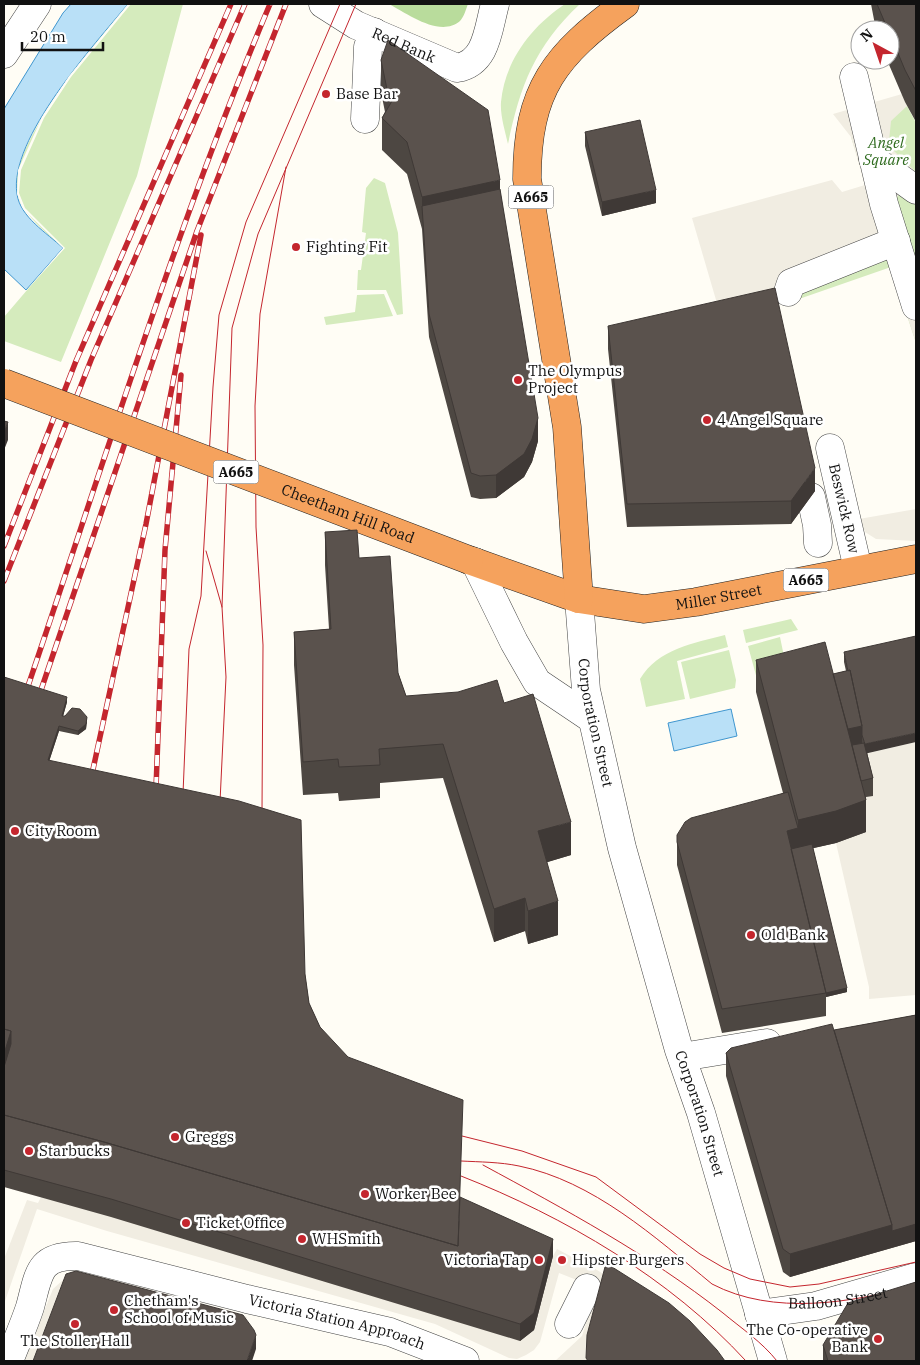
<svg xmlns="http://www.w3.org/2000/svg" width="920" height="1365" font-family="'IBM Plex Serif',serif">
<rect width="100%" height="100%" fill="#fffdf5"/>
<!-- green -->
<path fill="#d5ebbd" d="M128 4H183L137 176 61 362 4 341V317L63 248C49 235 21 213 17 193 7 146 98 40 128 4Z
M565 4H580C535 46 520 86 508 144 505 131 500 115 501 102 505 60 532 26 565 4Z
M907 106 916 123V343L891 267 799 299 797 289 887 252 851 137Z
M374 178 385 183 398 233 403 314 397 315 386 290H357L358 270H361L366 233 362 232 366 188Z
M384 294 393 316 326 325 324 317 355 312 357 295Z
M791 619 798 630 746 643 743 630Z
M725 635 728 647 677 661 685 699 646 707 640 679C658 649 694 643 725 635Z
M780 637 787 671 757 679 748 646Z
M729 650 736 680 735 688 690 699 681 662Z"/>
<!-- forest -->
<path fill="#b9dc9c" d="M389 4H468C466 9 464 17 460 21 440 38 408 14 389 4Z"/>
<!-- plaza -->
<path fill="#f1ede2" d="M902 94 907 106 891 121 889 141 894 151 916 172V205L899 194 892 205 916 269V343L887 253 797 289 799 299 721 317 692 218 832 180 842 192 865 185 851 137 833 114Z
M916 509V541L876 539 865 532 859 519Z
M916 742V995L869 999V987L836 843 866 832 844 747 862 743 865 754Z
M41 1197 553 1256 557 1249 597 1270 644 1299 586 1361H555L582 1336 597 1288 559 1273 540 1342 534 1350 526 1355 517 1359 509 1358 435 1324 107 1231 37 1209 4 1304V1259L27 1200 38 1203Z
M81 1273 108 1278 247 1317 243 1329 38 1361H24L53 1289 64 1279Z"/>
<!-- water -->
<path fill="#b9e0f7" stroke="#3f96cf" d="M71 4H128C95 44 8 139 17 194 20 217 47 233 63 248L26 290 4 269V109L63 13Z
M731 709 737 736 674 751 668 723Z"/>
<!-- pier -->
<path fill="#fffdf5" d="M128 4H131L71 77 44 118 21 170 19 193 25 208 65 248 25 292 63 248 23 209 17 194 18 170 42 117 69 76Z"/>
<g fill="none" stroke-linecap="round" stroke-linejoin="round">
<!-- minor casing -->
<g stroke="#444" stroke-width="29">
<g id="minor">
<path id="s1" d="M323 4 356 25 457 68C487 63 488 29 495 4"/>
<path d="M4 54 37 4"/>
<path d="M854 77 884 204 916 306"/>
<path d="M365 119 368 47 374 32"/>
<path d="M873 159 916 190"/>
<path d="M788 292 791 283 896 241"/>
<path id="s2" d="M830 448 858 569"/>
<path d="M811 497 817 525 818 543"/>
<path d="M475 562 514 642 537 682 592 719"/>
<path id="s3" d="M579 599 586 690 622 848 679 1050 701 1113 773 1361"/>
<path d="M682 1057 767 1043"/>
<path d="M759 1314 816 1306 916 1277"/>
<path d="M569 1324 587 1288"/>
<path id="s4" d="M9 1361C16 1343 24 1325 30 1307 39 1274 38 1255 78 1256L247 1299 390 1332 465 1361"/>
</g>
</g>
<!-- highway casing -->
<g stroke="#222" stroke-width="29">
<g id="highway">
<path id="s5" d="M469 560 579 599 644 609 696 602 916 559"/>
<path d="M579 599 567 427 527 179C527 89 555 55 625 4"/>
</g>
</g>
<!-- minor -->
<use href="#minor" stroke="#fff" stroke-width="28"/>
<!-- highway -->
<use href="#highway" stroke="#f5a25d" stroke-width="28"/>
<!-- tram -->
<g stroke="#c4262e" stroke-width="1">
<path d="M206 551 222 607 226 677 220 802"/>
<path d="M222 607 232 328 258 234 356 4"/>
<path d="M183 794 189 649 201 596 213 387 219 315 246 222 340 4"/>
<path d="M262 813 263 645 256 527 255 406 260 314 286 167"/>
<path d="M462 1136 522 1151 596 1177 700 1254 724 1268 750 1279 790 1287 819 1284 916 1262"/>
<path id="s6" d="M461 1161C480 1162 500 1162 519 1166 593 1181 655 1237 712 1284 773 1316 852 1303 916 1285"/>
<path d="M483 1165C566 1210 648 1254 723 1313 741 1328 762 1342 777 1361"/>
<path d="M461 1176C565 1217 670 1278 746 1361"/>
</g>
<!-- rail casing -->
<g stroke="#c4262e" stroke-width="5.5">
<path id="rail" d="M4 546 76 361 231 4
M4 581 91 360 245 4
M27 689C105 460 176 227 270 4
M40 693 197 231 286 4
M92 774 146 524 201 235
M156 788 165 550 181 375"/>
</g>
<!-- rail -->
<use href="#rail" stroke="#fff" stroke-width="4" stroke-dasharray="11" stroke-linecap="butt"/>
<!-- highway-bridge casing -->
<g stroke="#222" stroke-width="29" stroke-linecap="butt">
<g id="highway-bridge">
<path id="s7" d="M4 383 469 560"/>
</g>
</g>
<!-- highway-bridge -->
<use href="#highway-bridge" stroke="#f5a25d" stroke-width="28"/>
</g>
<!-- wall -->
<path fill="#4d4742" d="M871 4H916V122L905 102 887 60H890V30H876Z
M381 60 500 189 538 441 532 462 524 477 496 498 480 499 471 497 429 337 422 229 407 174 382 150V118L385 112 381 92Z
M585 132 656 203 602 216 585 146Z
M608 326 815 491 791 524 627 527 608 349Z
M325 532 359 558 406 696 504 703 571 855 547 862 558 935 528 944 525 931 494 942 443 778 380 783V798L339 801 338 793 303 795 294 665V632L329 629 325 565Z
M844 652 873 778V796L866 797V832L836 843 813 848 847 992 826 997V1016L722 1033 677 865V835L783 793 756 692V660L833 674 846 671 844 662Z
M4 677 67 702 63 716 87 722 86 729 78 735 59 731 49 761 305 974 309 1003 320 1027 459 1222 553 1256 534 1330 520 1341 111 1217 4 1187Z
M916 1015V1241L790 1277 783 1272 726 1076V1053L834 1030Z
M823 1345 916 1361H823Z"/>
<!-- shaded-wall -->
<path fill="#3f3936" d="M500 180V212L422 206V197Z
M656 190V203L602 216V202Z
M538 418V441L532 462 524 477 496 498V475Z
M8 422V440L4 450V432Z
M815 468V491L791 524V501Z
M67 697V702L62 720V716Z
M87 717 86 729 78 735V731Z
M59 726V731L48 765V760Z
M862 726V743L844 747V730Z
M916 733V742L864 754V744Z
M866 800V832L836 843 788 854 787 831 798 828V820Z
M571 822V855L538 865V831Z
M525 898V931L494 942V909Z
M558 901V935L528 944V911Z
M847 988V992L826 997V993L820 994Z
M11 1031V1049L4 1072V1054Z
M916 1224V1241L790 1277V1254L892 1225Z
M553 1239V1256L534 1330 520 1341V1324Z
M256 1335V1349L252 1361H247Z"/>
<!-- building -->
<path fill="#5a524d" stroke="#3f3936" d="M877 4H916V91L905 70 890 34V30H888Z
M388 40 488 110 500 180 422 197 407 142 382 118 392 101 389 99 381 60Z
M640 120 656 190 602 202 585 132Z
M500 189 538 418 532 439 524 454 496 475 480 476 471 473 429 314 422 206Z
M775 288 815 468 791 501 627 504 608 326Z
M4 421 8 422 4 432Z
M357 530 359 558 390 556 398 673 406 696 458 692 497 680 504 703 533 694 571 822 538 831 558 901 528 911 525 898 494 909 443 744 379 749 380 765 339 767 338 759 303 762 294 632 331 629 325 532Z
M916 636V733L865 744 862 735V726L850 670 848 671 844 652Z
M825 642 866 800 836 811 798 820 756 660Z
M850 670 862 726 848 729 833 674Z
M4 677 67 697 62 716H65L72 708 80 709 87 717 86 724 78 731 59 726 48 760 239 801 301 820 305 974 309 1003 320 1027 348 1057 463 1100 458 1246 104 1142 4 1115V1067L11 1044V1031L4 1029Z
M864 743 873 778 861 781 852 745Z
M788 792 798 828 787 831 826 993 722 1009 677 842V835L685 822 691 818Z
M812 844 847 988 826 993 791 849Z
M916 1015V1224L892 1231V1225L834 1030Z
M832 1024 892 1225 790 1254 783 1249 726 1053 731 1048Z
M4 1029 11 1031 4 1054Z
M4 1115 104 1142 458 1246 460 1197 553 1239 534 1313 520 1324 111 1199 4 1170Z
M609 1265 669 1303 690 1321 717 1350 725 1361H588L586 1358 587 1335 605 1267Z
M76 1271 243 1315 254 1330 256 1335 247 1361H33L66 1274Z
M916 1282V1361H828L823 1345 848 1303Z"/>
<!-- markers -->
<g fill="#c4262e" stroke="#fff" stroke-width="2">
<circle cx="326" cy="94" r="5"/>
<circle cx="296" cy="247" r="5"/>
<circle cx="518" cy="380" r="5"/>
<circle cx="707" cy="420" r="5"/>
<circle cx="15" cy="831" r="5"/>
<circle cx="751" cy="935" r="5"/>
<circle cx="175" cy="1137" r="5"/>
<circle cx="29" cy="1151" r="5"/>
<circle cx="365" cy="1194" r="5"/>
<circle cx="186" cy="1223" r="5"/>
<circle cx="302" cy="1239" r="5"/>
<circle cx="539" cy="1260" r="5"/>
<circle cx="562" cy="1260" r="5"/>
<circle cx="114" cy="1310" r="5"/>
<circle cx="75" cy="1324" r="5"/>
<circle cx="878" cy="1339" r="5"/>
</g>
<g text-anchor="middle" stroke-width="5" stroke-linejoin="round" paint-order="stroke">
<!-- shield labels -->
<g fill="#fff" stroke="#585858" stroke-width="1">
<rect x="508.5" y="185.5" width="45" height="23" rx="4"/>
<rect x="213.5" y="460.5" width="45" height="23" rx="4"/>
<rect x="783.5" y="568.5" width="45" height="23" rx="4"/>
</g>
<g font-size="14" font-weight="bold" fill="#111">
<text x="531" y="202">A665</text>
<text x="236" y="477">A665</text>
<text x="806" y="585">A665</text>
</g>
<!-- street labels -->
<g font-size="15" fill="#111" stroke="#fff">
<text dy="5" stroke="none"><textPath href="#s1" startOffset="91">Red Bank</textPath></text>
<text dy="5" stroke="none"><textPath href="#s2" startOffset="62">Beswick Row</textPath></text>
<text dy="5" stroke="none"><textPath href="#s7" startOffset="368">Cheetham Hill Road</textPath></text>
<text dy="5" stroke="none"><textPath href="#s5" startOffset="258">Miller Street</textPath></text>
<text dy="5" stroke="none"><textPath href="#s3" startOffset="125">Corporation Street</textPath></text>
<text dy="5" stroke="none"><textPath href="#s3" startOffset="530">Corporation Street</textPath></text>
<text dy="5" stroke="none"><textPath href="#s6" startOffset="416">Balloon Street</textPath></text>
<text dy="5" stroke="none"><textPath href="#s4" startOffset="405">Victoria Station Approach</textPath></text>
</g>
<!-- poi labels -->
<g font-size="15" fill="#111" stroke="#fff" text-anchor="start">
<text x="336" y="99">Base Bar</text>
<text x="306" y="252">Fighting Fit</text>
<text x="528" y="376">The Olympus<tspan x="528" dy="17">Project</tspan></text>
<text x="717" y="425">4 Angel Square</text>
<text x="25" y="836">City Room</text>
<text x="761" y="940">Old Bank</text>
<text x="185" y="1142">Greggs</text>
<text x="39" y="1156">Starbucks</text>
<text x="375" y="1199">Worker Bee</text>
<text x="196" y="1228">Ticket Office</text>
<text x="312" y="1244">WHSmith</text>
<text x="529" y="1265" text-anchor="end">Victoria Tap</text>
<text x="572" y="1265">Hipster Burgers</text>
<text x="124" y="1306">Chetham's<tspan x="124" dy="17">School of Music</tspan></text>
<text x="868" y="1335" text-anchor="end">The Co-operative<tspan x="868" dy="17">Bank</tspan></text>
<text x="75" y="1346" text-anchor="middle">The Stoller Hall</text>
</g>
<!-- park labels -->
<g font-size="15" font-style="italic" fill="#2f6b1f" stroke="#fff">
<text x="886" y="148">Angel<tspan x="886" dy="17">Square</tspan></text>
</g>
</g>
<!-- border -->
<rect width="920" height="1365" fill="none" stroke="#111111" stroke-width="10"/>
<!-- north arrow -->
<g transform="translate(875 45) rotate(320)"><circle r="24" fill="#ffffff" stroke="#a0a0a0"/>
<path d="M0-4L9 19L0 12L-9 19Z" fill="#c4262e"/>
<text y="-8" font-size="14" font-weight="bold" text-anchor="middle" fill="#111111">N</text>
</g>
<!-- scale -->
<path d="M22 42v8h81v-8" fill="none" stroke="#111111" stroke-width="2.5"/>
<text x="30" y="42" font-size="15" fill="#111111" stroke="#ffffff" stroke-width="4" paint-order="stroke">20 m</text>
</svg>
